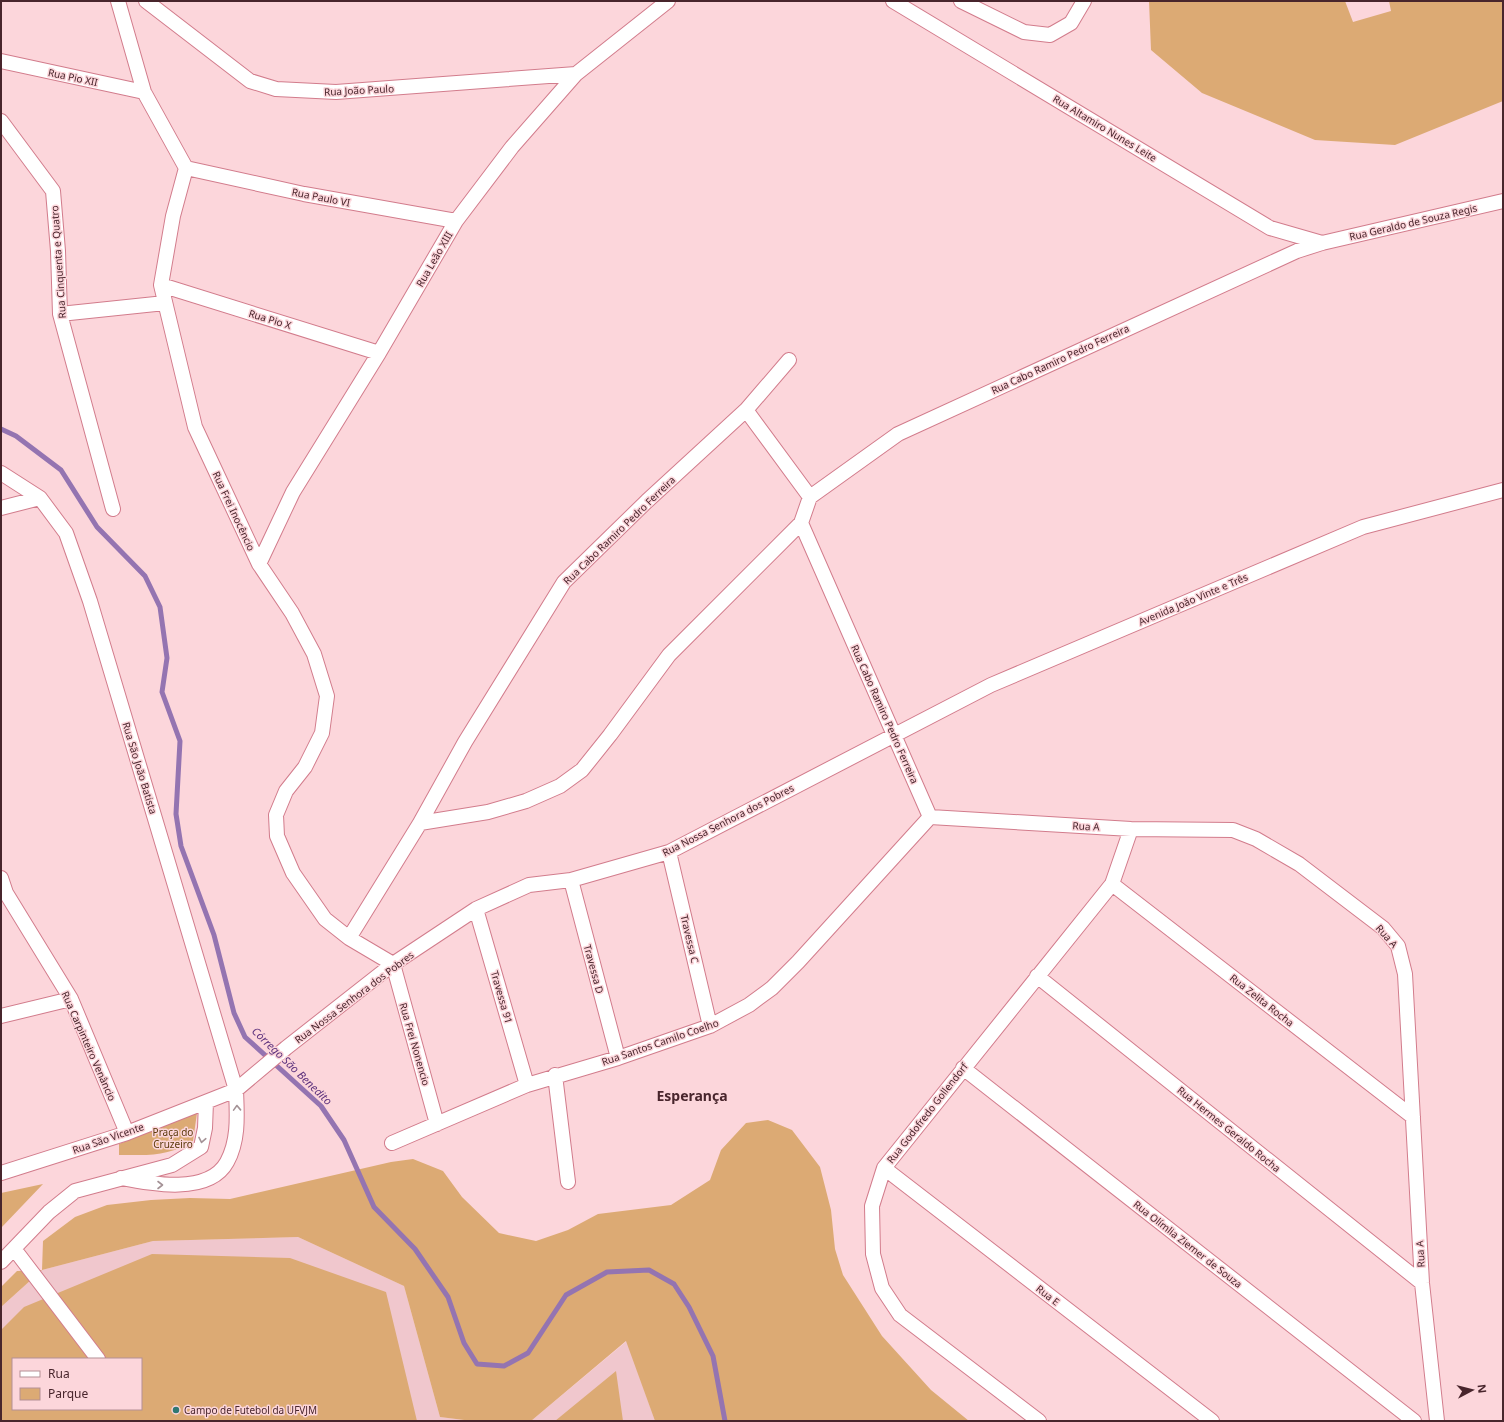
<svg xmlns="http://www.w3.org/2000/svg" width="1504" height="1422" font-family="'Noto Sans',sans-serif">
<rect width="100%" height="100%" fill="#fcd6db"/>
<!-- built -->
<path fill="#f0c7cd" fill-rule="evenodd" d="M298 1237 404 1286 440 1417 472 1421H1V1307L42 1270 153 1241ZM13 1359H141V1409H13Z
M627 1341 655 1421H531Z"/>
<!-- green -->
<path fill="#dcaa74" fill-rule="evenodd" d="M1149 1H1345L1353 22 1391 11 1389 1H1503V101L1395 145 1315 140 1202 93 1151 50Z
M197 1113 193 1141C167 1157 148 1155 119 1155V1144Z
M768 1120 792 1130 820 1167 831 1210 835 1249 843 1275 882 1336 931 1390 969 1421H655L626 1341 531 1421H472L440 1417 404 1286 298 1237 153 1241 42 1270 1 1307V1287L17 1271 42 1270 43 1241 75 1217 107 1205 151 1200 190 1198 230 1199 391 1162 413 1159 443 1171 462 1197 499 1233 536 1241 568 1230 598 1214 671 1205 710 1180 721 1150 746 1123Z
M43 1184 1 1228V1193Z
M152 1254 290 1258 386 1292 417 1421H1V1330L24 1307ZM13 1359H141V1409H13Z
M616 1371 623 1421H555Z"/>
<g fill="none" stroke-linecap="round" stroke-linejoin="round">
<!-- stream -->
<path stroke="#9474b1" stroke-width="5" d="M1 429 16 436 61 470 97 527 145 576 160 607 167 658 162 692 180 741 176 814 181 846 214 935 234 1013 245 1037 321 1106 344 1140 374 1207 415 1249 448 1297 464 1343 477 1364 504 1366 528 1353 566 1295 607 1272 649 1270 674 1284 689 1307 713 1356 725 1421"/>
<!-- minor casing -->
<g stroke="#d27c8c" stroke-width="16">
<path id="minor" d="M118 1 144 92 186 168 173 216 161 285 195 427 259 564 292 613 314 654 327 696 322 733 305 767 286 791 276 815 277 836 293 873 325 919 349 938 393 964 437 1124
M146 1 250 81 276 89 336 92 576 74
M893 1 1270 228 1322 243
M961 1 1024 32 1050 35 1071 23 1084 1
M1 61 144 92
M1 121 53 191 58 251 60 314 113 509
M186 168 304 194 456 221
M161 285 379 353
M60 314 165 303
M746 410 789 360
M1 473 40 498 66 533 90 601 236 1090C237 1115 239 1140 227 1162 209 1195 151 1184 121 1178
M1 508 40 498
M259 564 293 492 379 353 456 221 512 147 576 74 668 1
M930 817 801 523 810 497 898 434 1297 251 1322 243 1503 201
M930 817 1131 829 1233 830 1256 839 1299 864 1383 928 1398 946 1405 974 1422 1283 1437 1421
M420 823 488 812 526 801 560 786 582 770 610 735 669 655 801 523
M669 852 710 1026
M1 878 6 893 71 999 127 1133
M571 880 618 1058
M1112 884 1413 1117
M476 909 527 1085
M349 938 420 823 465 742 564 582 647 501 746 410 810 497
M1037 976 1422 1283
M1 1016 71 999
M963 1068 1414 1421
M555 1075 568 1182
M392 1143 527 1085 618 1058 710 1026 749 1005 772 988 798 962 930 817
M884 1168 1212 1421
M1 1173 127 1133 236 1090 286 1048 393 964 476 909 529 885 571 880 669 852 991 685 1363 527 1503 490
M15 1250 98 1359
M1 1262 49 1212 75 1191 172 1165 201 1147 205 1128 206 1102
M1039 1421 900 1315 882 1288 873 1254 872 1206 884 1168 1112 884 1131 829"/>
</g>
<!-- minor -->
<use href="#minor" stroke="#fff" stroke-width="14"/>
</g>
<!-- one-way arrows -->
<defs><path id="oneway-chevron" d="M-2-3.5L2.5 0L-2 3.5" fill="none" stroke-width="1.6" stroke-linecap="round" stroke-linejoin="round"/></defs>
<g stroke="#a49296">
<use href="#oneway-chevron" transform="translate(237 1108) rotate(-92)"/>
<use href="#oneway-chevron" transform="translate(202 1140) rotate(101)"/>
<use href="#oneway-chevron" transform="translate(160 1185)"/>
</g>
<!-- markers -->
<circle fill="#307872" stroke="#fcd6db" stroke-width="1.5" cx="176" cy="1410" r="4"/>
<g text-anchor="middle" stroke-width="3" stroke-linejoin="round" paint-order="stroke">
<!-- street labels -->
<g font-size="10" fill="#48252c" stroke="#fcd6db">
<text transform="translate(73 77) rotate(12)" y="4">Rua Pio XII</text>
<text transform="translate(359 90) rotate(-3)" y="4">Rua João Paulo</text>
<text transform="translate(1105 128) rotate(31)" y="4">Rua Altamiro Nunes Leite</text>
<text transform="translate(321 197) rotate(11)" y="4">Rua Paulo VI</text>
<text transform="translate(1413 222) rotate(-13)" y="4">Rua Geraldo de Souza Regis</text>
<text transform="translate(434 259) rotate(-60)" y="4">Rua Leão XIII</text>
<text transform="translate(58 262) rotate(-94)" y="4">Rua Cinquenta e Quatro</text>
<text transform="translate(270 319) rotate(17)" y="4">Rua Pio X</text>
<text transform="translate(1060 359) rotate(-25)" y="4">Rua Cabo Ramiro Pedro Ferreira</text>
<text transform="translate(234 511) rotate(65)" y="4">Rua Frei Inocêncio</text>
<text transform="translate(619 530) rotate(-44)" y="4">Rua Cabo Ramiro Pedro Ferreira</text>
<text transform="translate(1193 599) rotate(-23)" y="4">Avenida João Vinte e Três</text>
<text transform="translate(885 714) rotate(66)" y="4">Rua Cabo Ramiro Pedro Ferreira</text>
<text transform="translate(140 768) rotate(73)" y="4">Rua São João Batista</text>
<text transform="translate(728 820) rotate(-27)" y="4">Rua Nossa Senhora dos Pobres</text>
<text transform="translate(1086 826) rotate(3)" y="4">Rua A</text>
<text transform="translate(1387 936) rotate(49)" y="4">Rua A</text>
<text transform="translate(690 939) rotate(77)" y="4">Travessa C</text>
<text transform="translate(594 969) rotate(75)" y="4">Travessa D</text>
<text transform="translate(354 997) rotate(-37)" y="4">Rua Nossa Senhora dos Pobres</text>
<text transform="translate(502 997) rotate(74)" y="4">Travessa 91</text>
<text transform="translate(1262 1000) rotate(38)" y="4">Rua Zelita Rocha</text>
<text transform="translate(660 1042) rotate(-19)" y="4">Rua Santos Camilo Coelho</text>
<text transform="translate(415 1044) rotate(74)" y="4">Rua Frei Nonencio</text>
<text transform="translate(89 1046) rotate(66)" y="4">Rua Carpinteiro Venâncio</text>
<text transform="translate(927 1113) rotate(-52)" y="4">Rua Godofredo Gollendorf</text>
<text transform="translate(1229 1129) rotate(39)" y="4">Rua Hermes Geraldo Rocha</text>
<text transform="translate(108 1138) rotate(-19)" y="4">Rua São Vicente</text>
<text transform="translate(1188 1244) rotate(38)" y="4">Rua Olímlia Ziemer de Souza</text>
<text transform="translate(1420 1254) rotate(-93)" y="4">Rua A</text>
<text transform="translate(1048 1295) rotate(38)" y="4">Rua E</text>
</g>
<!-- park labels -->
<g font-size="10" fill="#5c390b" stroke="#fcd6db">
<text x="173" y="1136">Praça do<tspan x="173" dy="12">Cruzeiro</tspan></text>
</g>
<!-- poi labels -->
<g font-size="10" fill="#48252c" stroke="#fcd6db" text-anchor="start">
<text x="184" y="1414">Campo de Futebol da UFVJM</text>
</g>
<!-- water labels -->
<g font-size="11" font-style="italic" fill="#5d327d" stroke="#fcd6db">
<text transform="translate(292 1066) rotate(44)" y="4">Córrego São Benedito</text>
</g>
<!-- district labels -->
<g font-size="14" font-weight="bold" fill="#48252c" stroke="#fcd6db">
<text x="692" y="1101">Esperança</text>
</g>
</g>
<!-- border -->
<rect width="1504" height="1422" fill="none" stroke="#48252c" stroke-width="4"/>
<!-- legend -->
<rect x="12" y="1358" width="130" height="52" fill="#fcd6db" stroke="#b48f95"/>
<rect x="20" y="1371" width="20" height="6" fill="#ffffff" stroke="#b48f95"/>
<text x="48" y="1378" font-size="12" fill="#48252c">Rua</text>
<rect x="20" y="1388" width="20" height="12" fill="#dcaa74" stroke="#b48f95"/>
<text x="48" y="1398" font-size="12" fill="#48252c">Parque</text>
<!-- north arrow -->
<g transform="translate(1472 1390) rotate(83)" stroke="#fcd6db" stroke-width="3" paint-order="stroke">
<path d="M0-3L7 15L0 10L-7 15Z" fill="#48252c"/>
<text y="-6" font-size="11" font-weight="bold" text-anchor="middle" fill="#48252c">N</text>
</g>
</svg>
